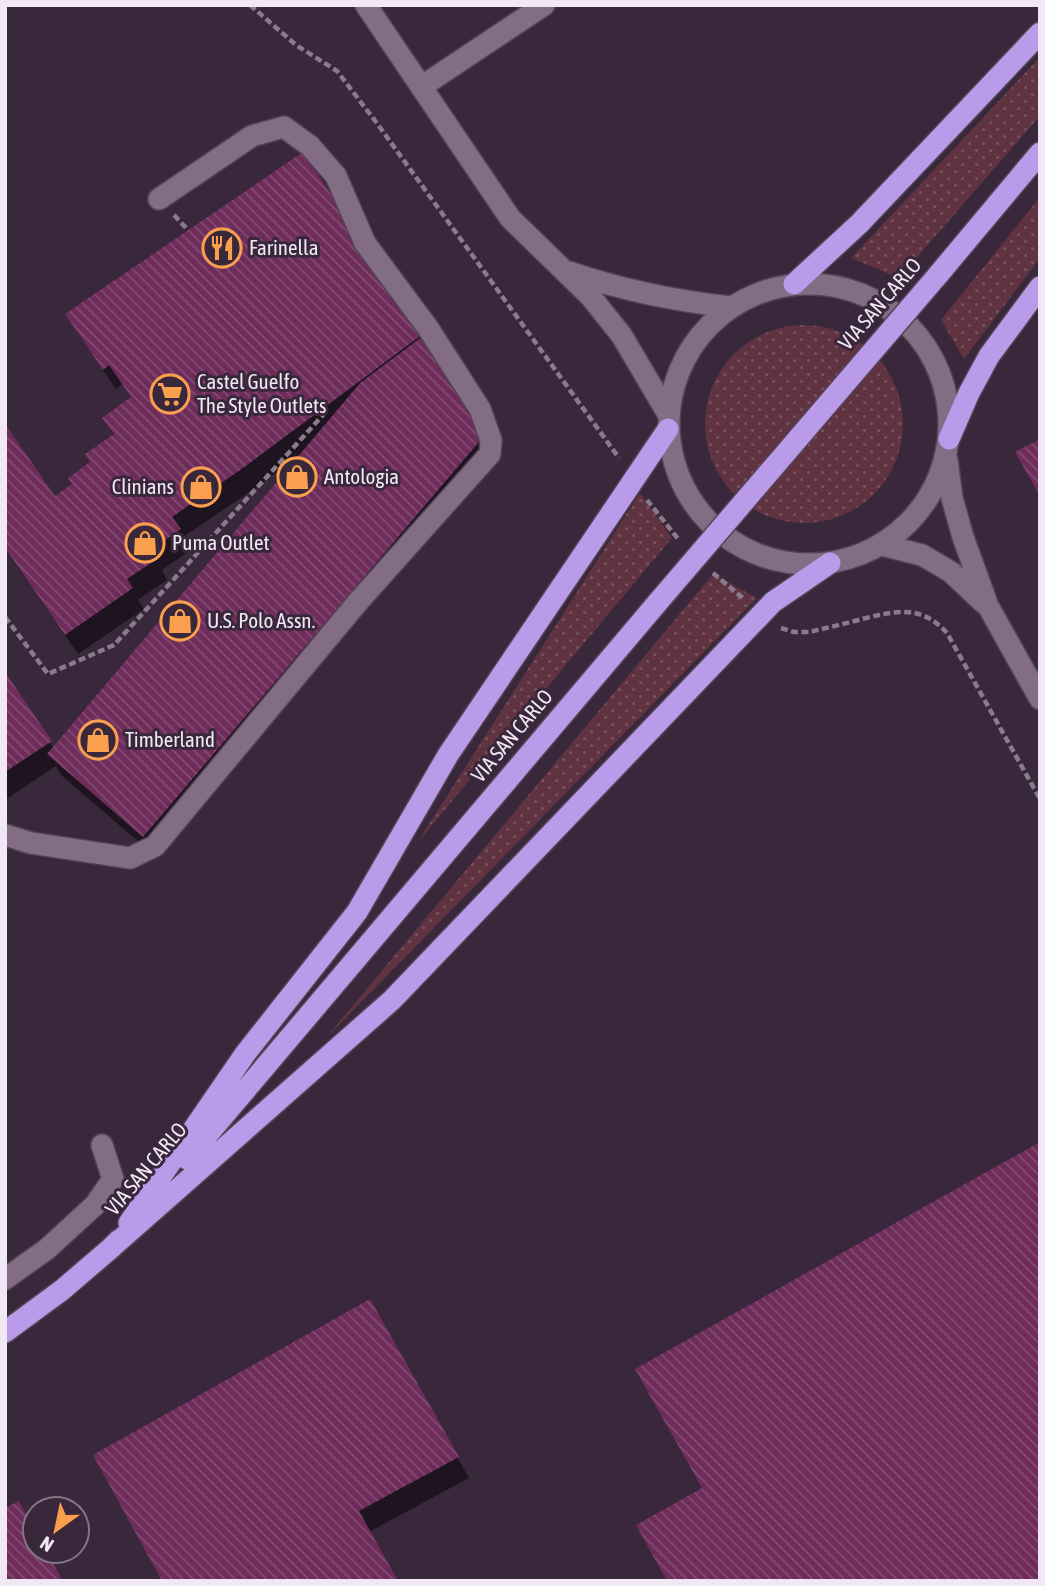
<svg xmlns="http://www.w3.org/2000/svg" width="1045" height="1586" font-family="'Asap Condensed',sans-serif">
<defs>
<pattern id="grass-dots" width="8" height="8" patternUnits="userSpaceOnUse" patternTransform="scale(1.75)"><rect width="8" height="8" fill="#603341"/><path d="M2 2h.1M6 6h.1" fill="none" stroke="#77515d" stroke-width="1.8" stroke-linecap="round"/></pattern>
<pattern id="building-back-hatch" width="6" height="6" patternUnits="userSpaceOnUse" patternTransform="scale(1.75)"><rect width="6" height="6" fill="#6e2c5a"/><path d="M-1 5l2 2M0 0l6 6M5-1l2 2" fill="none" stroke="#834b72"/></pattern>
</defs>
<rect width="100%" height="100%" fill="#39273c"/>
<!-- grass -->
<path fill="url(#grass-dots)" d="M1040 57V116L899 278 851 258Z
M1040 197V258L964 359 941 320Z
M705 424a99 99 0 1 1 198 0a99 99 0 1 1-198 0Z
M640 493 672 538 417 843Z
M713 574 757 598 325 1039Z"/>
<!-- shadow -->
<path fill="#0007" d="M67 315 421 335 494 458 155 856 61 775 56 766 5 800V675L54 749 300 454 254 489 183 537 191 550 162 570 167 580 138 600 144 609 78 654 5 549V427L54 498 74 485 114 436 104 418 132 399 122 384 116 389 79 335Z
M369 1302 469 1478 369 1532 164 1581Z"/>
<!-- building -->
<path fill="url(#building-back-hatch)" d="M303 152 423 334 243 468 172 517 181 529 151 550 157 559 127 579 133 588 65 635 5 548V424L55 496 72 484 68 478 90 462 85 454 114 434 102 418 131 397 109 365 103 370 65 314Z
M423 336 484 436 143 837 47 754 360 383Z
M1040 439V496L1015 452Z
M5 672 52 741 5 772Z
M1040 1142V1581H667L636 1525 702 1488 635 1369Z
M370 1299 459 1457 359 1511 398 1581H162L93 1455Z
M19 1501 35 1531V1551H46L63 1581H5V1508Z"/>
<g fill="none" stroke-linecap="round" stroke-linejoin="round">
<!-- minor casing -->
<g stroke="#524455" stroke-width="24">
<path id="minor" d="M366 5 510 218 591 297 622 336 668 414
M421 87 544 5
M569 272C622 290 675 301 731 307
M669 424a140 140 0 1 1 280 0a140 140 0 1 1-280 0Z
M947 460 952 498 963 537 988 606 1040 699
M882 545 922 555 951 572 984 603
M5 835 31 843 130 858 155 846 357 603 490 454 491 440 480 409 428 328 365 243 336 176 310 146 284 127 252 136 159 199
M5 1279 47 1249 95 1205 113 1179 102 1145"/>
</g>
<!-- highway casing -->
<g stroke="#524455" stroke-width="24">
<path id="highway" d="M938 275 1040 153
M794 284 859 224 1040 33
M949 439 969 393 989 356 1040 287
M187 1159 658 602
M129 1223 245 1054 357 912 448 755 668 429
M111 1248 392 1000 773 602 830 563
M5 1332 62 1290 111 1248 119 1240"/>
</g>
<!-- path -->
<path stroke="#8a7b8c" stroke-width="4.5" stroke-dasharray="7 3.5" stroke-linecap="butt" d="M250 5 296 45 337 71 376 122 619 458
M174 215 188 230
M647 500 679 540
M713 573 744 599
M5 617 48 674 114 645 323 415 320 411
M781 628 794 632H809C826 628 844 624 862 619 895 611 921 604 947 633L1040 799"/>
<!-- minor -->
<use href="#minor" stroke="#826d85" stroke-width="21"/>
<!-- highway -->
<use href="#highway" stroke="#ba9be9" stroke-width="21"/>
<!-- highway-bridge casing -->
<g stroke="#524455" stroke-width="24" stroke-linecap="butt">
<path id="highway-bridge" d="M658 602 938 275"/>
</g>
<!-- highway-bridge -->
<use href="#highway-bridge" stroke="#ba9be9" stroke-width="21"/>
</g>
<!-- icons -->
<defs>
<g id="restaurant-ring" transform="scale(2.0125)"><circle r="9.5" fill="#39273c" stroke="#fa9f4e" stroke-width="1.5"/><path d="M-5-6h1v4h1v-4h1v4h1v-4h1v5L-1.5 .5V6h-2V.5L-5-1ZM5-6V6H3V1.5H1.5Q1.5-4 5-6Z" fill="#fa9f4e"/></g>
<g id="supermarket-ring" transform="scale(2.0125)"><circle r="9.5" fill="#39273c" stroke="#fa9f4e" stroke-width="1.5"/><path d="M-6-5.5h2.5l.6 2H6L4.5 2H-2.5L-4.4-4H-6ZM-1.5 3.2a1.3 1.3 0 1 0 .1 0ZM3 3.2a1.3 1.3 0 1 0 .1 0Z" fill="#fa9f4e"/></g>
<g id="shop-ring" transform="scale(2.0125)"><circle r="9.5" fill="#39273c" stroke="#fa9f4e" stroke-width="1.5"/><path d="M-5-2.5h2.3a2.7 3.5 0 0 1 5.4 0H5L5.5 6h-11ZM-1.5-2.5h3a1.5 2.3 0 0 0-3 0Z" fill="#fa9f4e"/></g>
</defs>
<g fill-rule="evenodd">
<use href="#restaurant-ring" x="222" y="248"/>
<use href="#supermarket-ring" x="170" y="394"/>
<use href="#shop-ring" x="297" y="477"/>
<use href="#shop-ring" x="201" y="487"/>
<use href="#shop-ring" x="145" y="543"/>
<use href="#shop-ring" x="180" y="621"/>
<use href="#shop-ring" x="98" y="740"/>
</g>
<g text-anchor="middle" stroke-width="6" stroke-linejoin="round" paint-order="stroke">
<!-- poi labels -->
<g font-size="21" fill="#f2e7f4" stroke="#39273c" text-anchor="start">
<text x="249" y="255">Farinella</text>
<text x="197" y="389">Castel Guelfo<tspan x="197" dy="24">The Style Outlets</tspan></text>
<text x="324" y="484">Antologia</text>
<text x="174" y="494" text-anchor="end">Clinians</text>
<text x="172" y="550">Puma Outlet</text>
<text x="207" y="628">U.S. Polo Assn.</text>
<text x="125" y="747">Timberland</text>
</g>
<!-- street labels -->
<g font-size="21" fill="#f2e7f4" stroke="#39273c">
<text transform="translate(880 304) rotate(-49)" y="7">VIA SAN CARLO</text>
<text transform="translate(512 736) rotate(-50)" y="7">VIA SAN CARLO</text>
<text transform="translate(146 1169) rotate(-50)" y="7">VIA SAN CARLO</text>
</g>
</g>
<!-- border -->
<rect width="1045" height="1586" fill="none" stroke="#f2e7f4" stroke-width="14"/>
<!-- north arrow -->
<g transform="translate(56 1530) rotate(213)"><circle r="33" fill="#39273c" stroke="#837486" stroke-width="2"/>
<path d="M0-5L12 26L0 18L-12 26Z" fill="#fa9f4e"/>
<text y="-10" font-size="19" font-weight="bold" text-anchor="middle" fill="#f2e7f4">N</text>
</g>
</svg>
